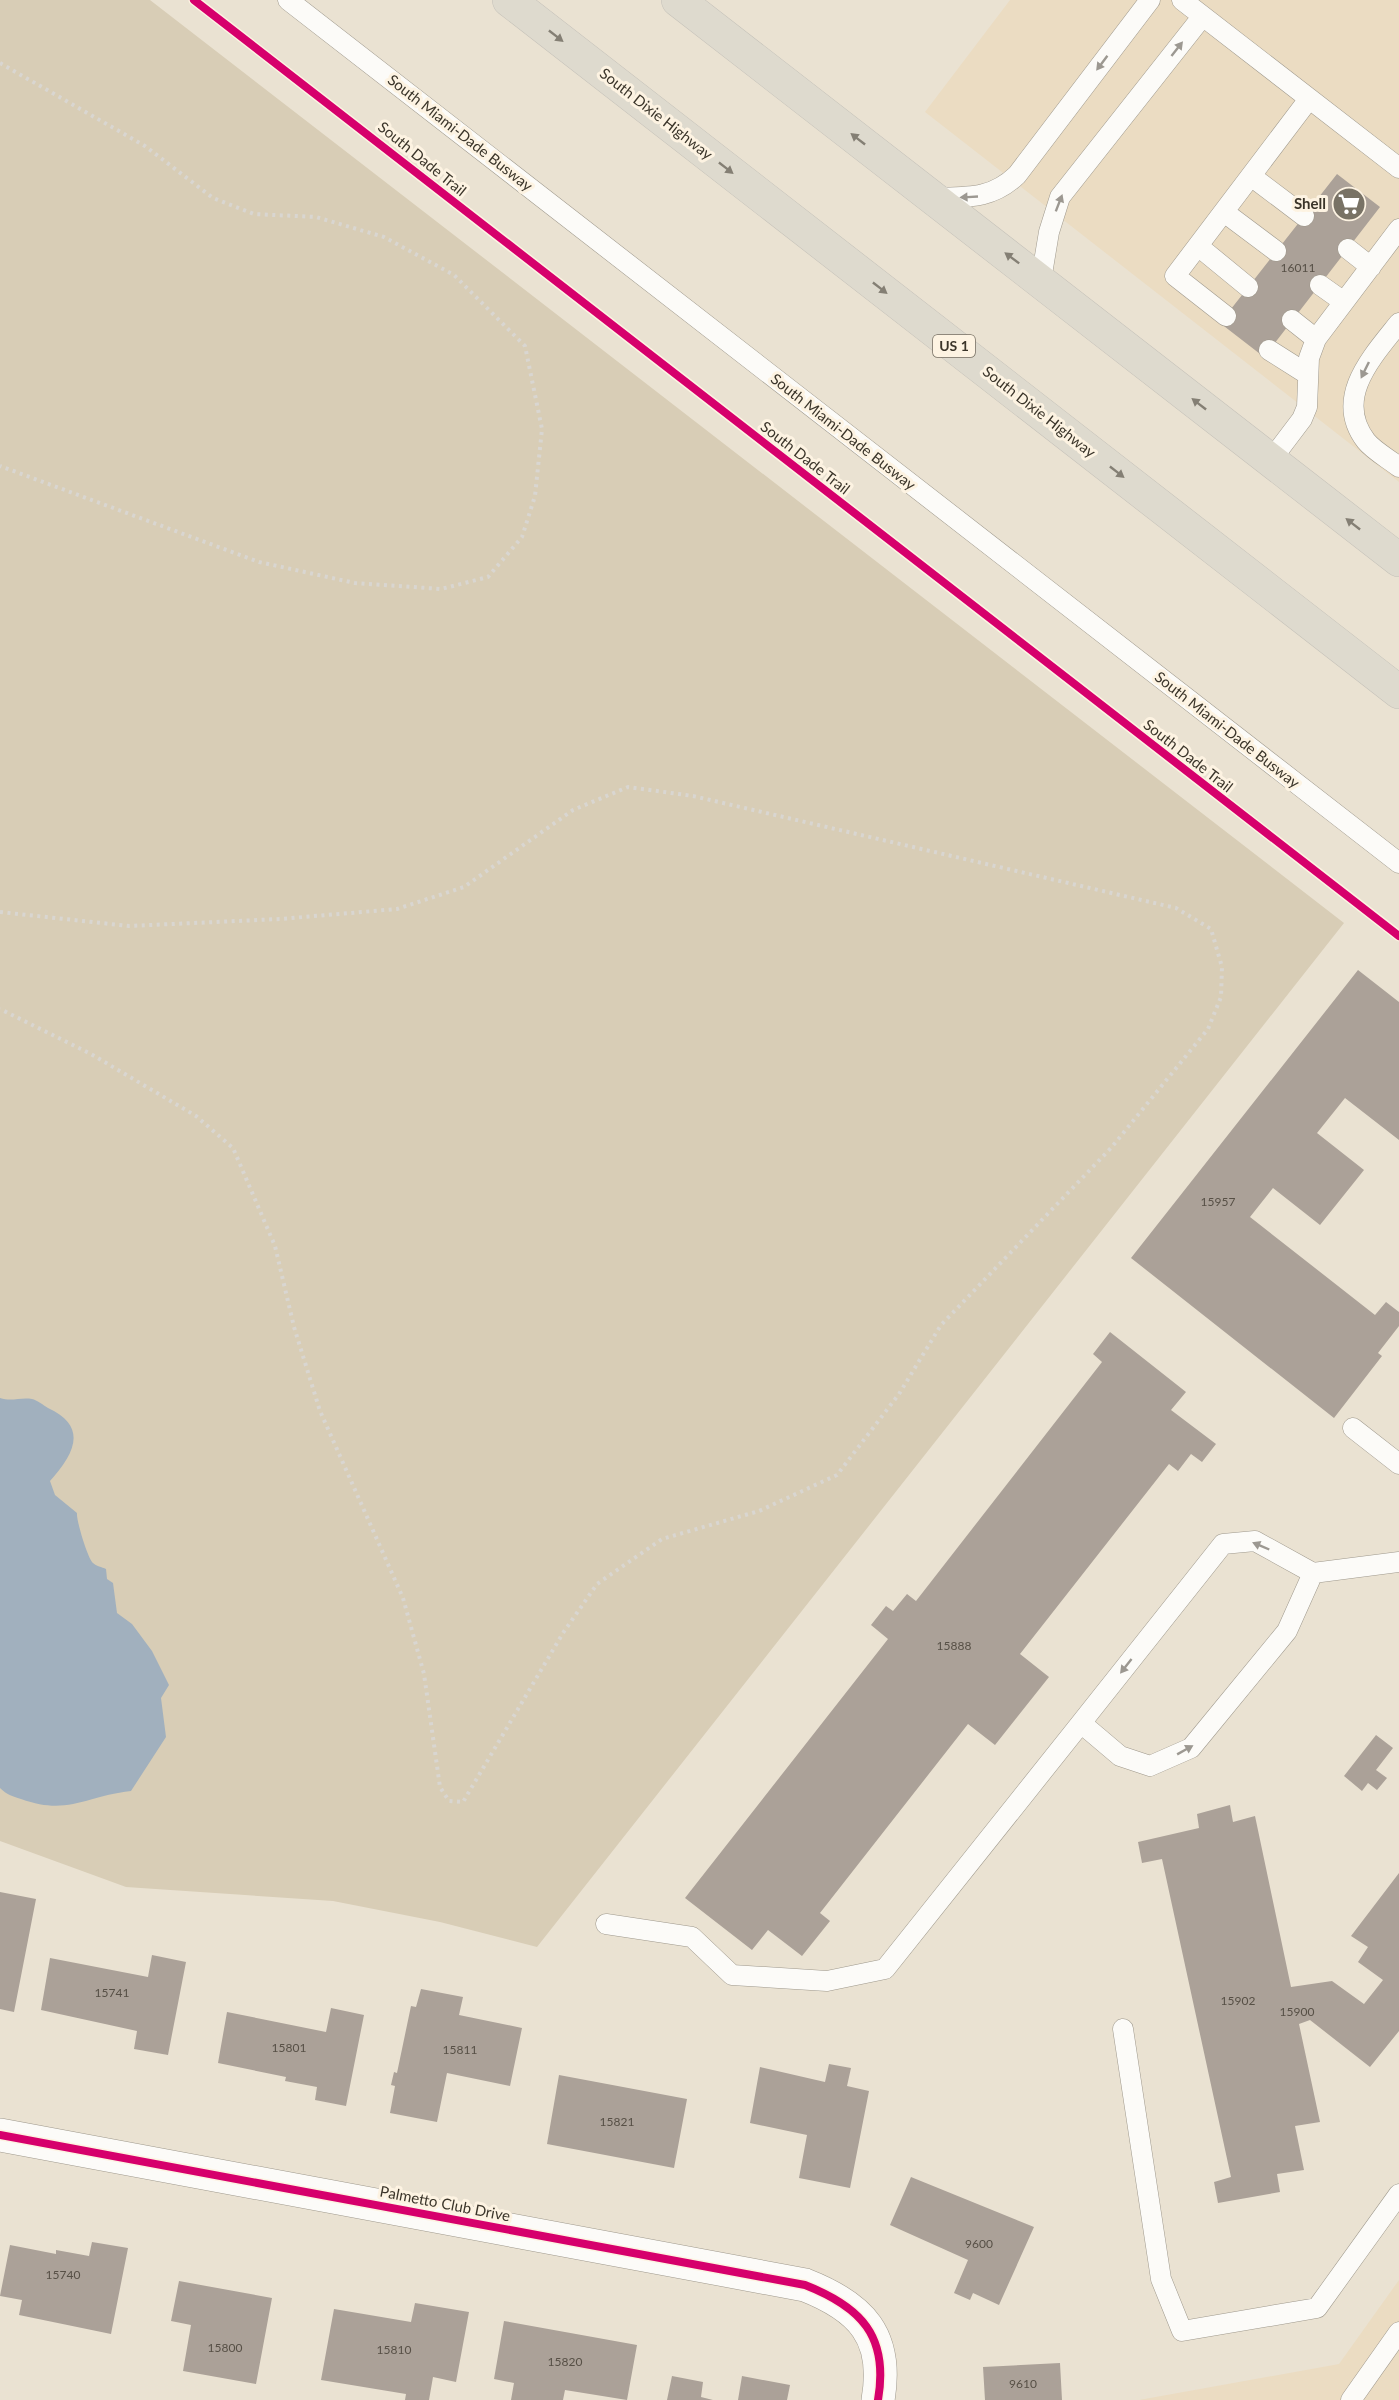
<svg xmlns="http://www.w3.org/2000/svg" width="1399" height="2400" font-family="Lato,sans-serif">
<rect width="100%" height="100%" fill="#eae2d2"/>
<!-- built -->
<path fill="#ebdcc2" d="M1010 0H1399V482L925 112Z
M1399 2280V2400H1139L1339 2364Z"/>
<!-- green -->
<path fill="#d8cdb6" d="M0 0H150L1344 923 537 1947 440 1922 333 1901 126 1887 0 1841Z"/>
<!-- water -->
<path fill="#a1b0be" d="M0 1398C12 1402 20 1397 32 1399 37 1400 43 1405 48 1408 89 1427 74 1454 50 1481L55 1495 77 1513C76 1520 88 1559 93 1563 96 1566 102 1567 106 1569L107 1579 113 1583 117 1613 132 1624 152 1651 169 1685 161 1698 166 1737 131 1791C85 1796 68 1816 21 1799 12 1796 7 1795 0 1788Z"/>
<!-- building -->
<path fill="#aba198" d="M1337 174 1380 207 1264 357 1220 323Z
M1358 970 1399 1002V1140L1345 1098 1317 1133 1364 1170 1320 1225 1273 1188 1250 1217 1375 1315 1386 1302 1399 1312V1326L1378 1353 1382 1356 1334 1418 1131 1258Z
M1110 1332 1186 1392 1171 1410 1216 1444 1202 1462 1191 1454 1178 1471 1169 1464 1020 1654 1049 1677 995 1745 968 1724 820 1913 830 1921 802 1956 768 1930 752 1950 685 1898 888 1639 871 1625 886 1606 893 1611 907 1594 916 1601 1102 1362 1093 1354Z
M1376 1735 1393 1748 1376 1770 1387 1778 1377 1790 1368 1783 1362 1791 1344 1776Z
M1230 1805 1233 1822 1255 1816 1291 1987 1332 1981 1364 2004 1383 1980 1358 1962 1368 1947 1351 1936 1399 1873V2031L1370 2067 1310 2020 1299 2024 1320 2122 1295 2126 1304 2170 1277 2174 1280 2192 1218 2203 1214 2182 1231 2177 1162 1859 1142 1863 1138 1842 1199 1828 1197 1814Z
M0 1892 36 1899 14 2012 0 2009Z
M152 1955 186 1962 168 2055 134 2049 137 2031 41 2010 50 1958 148 1977Z
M421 1989 463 1997 459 2015 522 2028 510 2086 447 2073 437 2122 390 2113 395 2086 391 2085 394 2072 397 2073 411 2006 416 2007Z
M331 2008 364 2015 346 2106 315 2100 317 2087 285 2081 286 2077 218 2063 227 2012 326 2032Z
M829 2064 851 2068 847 2086 869 2091 850 2188 799 2178 807 2135 750 2123 760 2067 825 2082Z
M559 2075 687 2099 674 2168 547 2144Z
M911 2177 1034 2227 999 2305 973 2293 970 2300 954 2293 968 2260 890 2225Z
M92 2242 128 2248 111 2334 19 2315 22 2300 0 2296 10 2245 56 2254V2250L89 2256Z
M179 2281 272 2298 256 2384 183 2371 191 2325 171 2321Z
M415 2303 469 2312 456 2382 433 2377 429 2400H405L406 2394 321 2380 334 2309 411 2322Z
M504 2321 637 2345 627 2400 565 2390 563 2400H511L514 2383 494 2379Z
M1060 2363 1062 2400H985L983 2367Z
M672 2376 703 2382 701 2397 713 2400H667Z
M742 2376 790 2385 787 2400H738Z"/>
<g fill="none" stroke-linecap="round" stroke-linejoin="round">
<!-- service casing -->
<g stroke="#9e988c" stroke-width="21">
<path id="service" d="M288 0 1399 863
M1182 0 1399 168
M1251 176 1304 216
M935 198C968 197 992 199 1017 175L1150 0
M1224 212 1276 251
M1198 246 1248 287
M1348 249 1371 267
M1041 280 1049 232 1060 197 1202 17
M1320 285 1344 302
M1226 316 1175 276 1309 99
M1292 320 1316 339
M1399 323C1372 357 1333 398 1366 441 1374 451 1389 459 1399 467
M1269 350 1307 374
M1271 460 1302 419 1307 407 1309 358 1316 339 1399 229
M1353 1428 1399 1464
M1313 1573 1287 1631 1191 1748 1150 1766 1120 1756 1081 1723 1223 1544 1255 1541 1313 1573 1399 1562
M606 1924 692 1937 732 1975 827 1981 885 1969 1081 1723
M1123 2029 1161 2279 1182 2331 1317 2308 1399 2194
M1351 2400 1399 2332"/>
</g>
<!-- minor casing -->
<g stroke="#9e988c" stroke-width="34">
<path id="minor" d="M0 2135 805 2285C861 2307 889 2336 878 2400"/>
</g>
<!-- trunk casing -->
<g stroke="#c5c1b9" stroke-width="34">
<path id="trunk" d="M509 0 1399 692
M678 0 1399 560"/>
</g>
<!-- path -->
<path stroke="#d9d6d1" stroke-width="4" stroke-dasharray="3 4.5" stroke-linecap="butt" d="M0 63 145 146 213 198 254 214 316 217 384 237 454 275 525 346 542 429 535 496 522 537 488 577 441 589 355 583 259 562 0 466
M0 912 129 926 280 919 397 909 464 887 573 810 628 787 693 796 1176 908 1211 929 1222 967 1221 997 1208 1029 1111 1148 941 1325 899 1394 837 1475 759 1511 662 1539 597 1584 563 1633 463 1802 449 1801 440 1787 424 1674 403 1598 320 1411 294 1327 275 1246 233 1148 196 1116 91 1054 0 1009"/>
<!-- service -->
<use href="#service" stroke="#fcfbf8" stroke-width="20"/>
<!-- minor -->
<use href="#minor" stroke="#fcfbf8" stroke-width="33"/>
<!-- trunk -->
<use href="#trunk" stroke="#dedace" stroke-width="33"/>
<!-- cycleway casing -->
<g stroke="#fdf3e2" stroke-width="11">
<path id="cycleway" d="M194 0 1399 936
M0 2135 805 2285C861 2307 889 2336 878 2400"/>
</g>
<!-- cycleway -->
<use href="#cycleway" stroke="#d6006c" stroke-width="8"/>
</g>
<!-- one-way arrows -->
<defs><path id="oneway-solid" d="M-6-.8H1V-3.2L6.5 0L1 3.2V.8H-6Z" transform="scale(1.5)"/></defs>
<g fill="#847f74">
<use href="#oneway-solid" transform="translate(556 36) rotate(38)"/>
<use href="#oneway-solid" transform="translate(858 139) rotate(-142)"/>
<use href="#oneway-solid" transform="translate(726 168) rotate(38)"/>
<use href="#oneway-solid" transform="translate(1012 258) rotate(-143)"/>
<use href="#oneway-solid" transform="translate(880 288) rotate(38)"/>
<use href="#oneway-solid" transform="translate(1199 404) rotate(-142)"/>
<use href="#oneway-solid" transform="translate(1117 472) rotate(38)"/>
<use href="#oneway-solid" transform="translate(1353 524) rotate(-142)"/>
</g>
<g fill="#9c9891">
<use href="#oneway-solid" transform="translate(1177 49) rotate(-52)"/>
<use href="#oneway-solid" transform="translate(1102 63) rotate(127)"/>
<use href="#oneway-solid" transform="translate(969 197) rotate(177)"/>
<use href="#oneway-solid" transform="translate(1059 203) rotate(-69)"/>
<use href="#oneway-solid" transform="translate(1365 370) rotate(116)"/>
<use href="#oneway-solid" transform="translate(1261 1546) rotate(-157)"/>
<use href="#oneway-solid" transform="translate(1126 1666) rotate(128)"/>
<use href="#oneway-solid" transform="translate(1185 1750) rotate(-29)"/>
</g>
<!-- icons -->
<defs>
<g id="supermarket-disc" transform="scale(1.725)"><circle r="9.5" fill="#787265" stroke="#fdf3e2"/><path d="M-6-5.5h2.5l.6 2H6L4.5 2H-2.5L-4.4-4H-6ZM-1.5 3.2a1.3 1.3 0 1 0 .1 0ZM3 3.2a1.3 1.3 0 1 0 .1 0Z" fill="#fff"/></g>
</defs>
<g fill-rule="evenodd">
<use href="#supermarket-disc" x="1349" y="204"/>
</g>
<g text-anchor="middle" stroke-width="6" stroke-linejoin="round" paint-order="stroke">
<!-- number labels -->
<g font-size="12" fill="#575046">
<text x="1298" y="272">16011</text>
<text x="1218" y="1206">15957</text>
<text x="954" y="1650">15888</text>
<text x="112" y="1997">15741</text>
<text x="1238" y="2005">15902</text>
<text x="1297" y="2016">15900</text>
<text x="289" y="2052">15801</text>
<text x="460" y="2054">15811</text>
<text x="617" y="2126">15821</text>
<text x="979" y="2248">9600</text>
<text x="63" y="2279">15740</text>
<text x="225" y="2352">15800</text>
<text x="394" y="2354">15810</text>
<text x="565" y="2366">15820</text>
<text x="1023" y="2388">9610</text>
</g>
<!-- shield labels -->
<rect fill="#fdf3e2" stroke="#756e61" stroke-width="1.5" x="933" y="335" width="42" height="22" rx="4.5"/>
<g font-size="14" font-weight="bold" fill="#3b352a">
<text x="954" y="351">US 1</text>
</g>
<!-- street labels -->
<g font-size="15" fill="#3b352a" stroke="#fdf3e2">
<text transform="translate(656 114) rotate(38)" y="5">South Dixie Highway</text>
<text transform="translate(460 133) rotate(38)" y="5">South Miami-Dade Busway</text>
<text transform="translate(422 159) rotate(39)" y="5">South Dade Trail</text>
<text transform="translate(1039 412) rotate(38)" y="5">South Dixie Highway</text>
<text transform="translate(843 432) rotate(38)" y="5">South Miami-Dade Busway</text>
<text transform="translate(805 458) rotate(38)" y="5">South Dade Trail</text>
<text transform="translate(1227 730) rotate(38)" y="5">South Miami-Dade Busway</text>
<text transform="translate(1188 756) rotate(38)" y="5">South Dade Trail</text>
<text transform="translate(445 2204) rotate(11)" y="5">Palmetto Club Drive</text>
</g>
<!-- poi labels -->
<g font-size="15" font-weight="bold" fill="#3b352a" stroke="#fdf3e2" text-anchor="end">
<text x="1326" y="209">Shell</text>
</g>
</g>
</svg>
